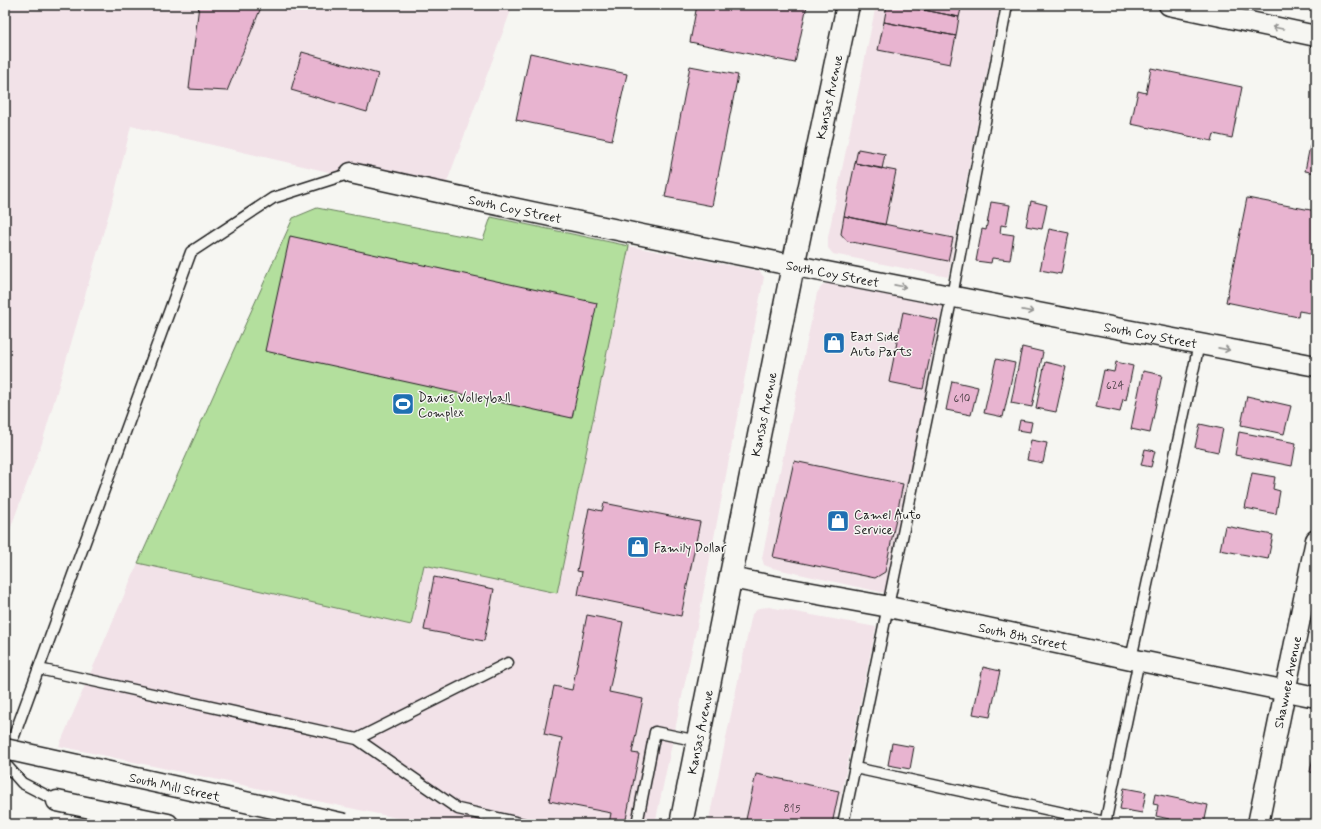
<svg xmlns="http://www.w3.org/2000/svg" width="1321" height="829" font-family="Mynerve,sans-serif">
<rect width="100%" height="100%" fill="#f6f6f2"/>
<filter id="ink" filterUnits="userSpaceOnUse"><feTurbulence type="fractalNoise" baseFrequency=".025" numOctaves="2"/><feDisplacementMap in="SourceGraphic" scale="8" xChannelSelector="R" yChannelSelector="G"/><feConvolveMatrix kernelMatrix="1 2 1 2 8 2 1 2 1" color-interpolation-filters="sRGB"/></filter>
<g filter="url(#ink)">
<!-- built -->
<path fill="#f2e2e8" d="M5 5H513L441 198 131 126 114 196 42 443 5 543Z
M876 5H1000L948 277 833 254 828 248V237Z
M629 246 759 271 764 277 698 621 655 824H425L59 746 138 563 411 625 424 565 557 592Z
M828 283 943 306 885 593 772 568 764 565 762 558 817 293 822 286Z
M769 607 876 627 835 824H708L752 614 759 608Z
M60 818 92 824H58Z"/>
<!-- green -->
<path fill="#b3df9d" stroke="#687e5c" d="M317 208 483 240 491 217 629 246 557 593 424 565 411 625 138 563 293 218Z"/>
<!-- building -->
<path fill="#e8b4d0" stroke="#1c1c1c" d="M199 5H262L227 91 189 89Z
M697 5H807L795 63 690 42Z
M887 5H899L959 17 956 36 884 22Z
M899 5H962L959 17Z
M884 22 956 36 950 64 878 50Z
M302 52 378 74 367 112 291 90Z
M530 53 627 74 612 140 516 120Z
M690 66 738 75 712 206 665 197Z
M1151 68 1242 87 1232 138 1214 134 1212 141 1131 124 1138 91 1146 93Z
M1316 116V173L1305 171Z
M858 149 885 154 882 169 855 163Z
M855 163 896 171 885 225 844 216Z
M1247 198 1316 211V314L1299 311 1298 317 1226 302Z
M1031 201 1047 205 1042 229 1026 226Z
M991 202 1010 205 1006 226 1001 225 1000 233 1014 235 1010 260 992 258 991 263 976 261 982 229 986 230Z
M844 216 953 238 948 261 847 241 841 234Z
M1049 229 1069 233 1061 274 1040 270Z
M290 236 597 303 572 418 265 351Z
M903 312 938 320 923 389 889 382Z
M1022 347 1043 352 1032 407 1011 403Z
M996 359 1015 363 1003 417 984 413Z
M1045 362 1066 367 1056 412 1036 408Z
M1116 362 1133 366 1126 400 1123 399 1120 412 1096 407 1104 370 1114 372Z
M1143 371 1162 375 1150 433 1131 429Z
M952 381 978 387 971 415 946 410Z
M1247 396 1291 406 1284 434 1241 425Z
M1020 420 1032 422 1030 432 1018 430Z
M1200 424 1223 429 1218 452 1195 447Z
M1239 432 1296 443 1292 466 1235 455Z
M1031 440 1047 443 1043 463 1027 460Z
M1145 449 1155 451 1151 467 1141 465Z
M794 461 903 484 885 572 875 578 773 557Z
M1252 473 1275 477 1273 489 1280 491 1276 514 1245 508Z
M604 503 700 522 681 616 578 595 582 572 577 571 589 508 602 511Z
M1225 526 1273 535 1268 559 1220 550Z
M434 577 494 589 484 641 424 630Z
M587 615 623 622 609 692 643 699 632 753 639 754 625 824H609L611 813 549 801 562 738 544 734 554 686 572 690Z
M983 667 1000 671 990 717 973 714Z
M892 743 914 747 910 769 888 765Z
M1314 753 1316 754V773L1310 772Z
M756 774 839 791 832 824H745Z
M1124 788 1146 792 1142 813 1120 809Z
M1155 794 1208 805 1204 824H1175L1169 823V819L1156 816 1158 805 1153 804Z"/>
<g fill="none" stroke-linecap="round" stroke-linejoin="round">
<!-- service casing -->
<g stroke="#1c1c1c" stroke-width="13">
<path id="service" d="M1131 659 1199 344
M39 669 357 739 508 663
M14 736 191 252 273 198 351 173
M357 739 458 809 524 824
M8 767 22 783 57 801
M855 768 1105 822
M637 824 655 732 698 741
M843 824 952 296 1007 5
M1105 824 1139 660"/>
</g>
<!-- minor casing -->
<g stroke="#1c1c1c" stroke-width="23">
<g id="minor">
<path d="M1169 5 1316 36"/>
<path id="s1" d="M351 173C671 244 994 305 1316 366"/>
<path id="s2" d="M730 578 889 607 1131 659 1316 697"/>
<path d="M57 801 168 824"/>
<path id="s3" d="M1258 824 1316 540"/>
</g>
</g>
<!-- secondary casing -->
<g stroke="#1c1c1c" stroke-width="25">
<g id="secondary">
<path id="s4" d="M681 824 793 266 848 5"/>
</g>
</g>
<!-- service -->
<use href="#service" stroke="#f6f6f2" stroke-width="10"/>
<!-- minor -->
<use href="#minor" stroke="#f6f6f2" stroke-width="20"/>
<!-- secondary -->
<use href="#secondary" stroke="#f6f6f2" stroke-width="22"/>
<!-- minor-bridge casing -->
<g stroke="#1c1c1c" stroke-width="23" stroke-linecap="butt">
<g id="minor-bridge">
<path id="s5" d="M5 749 345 824"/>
</g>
</g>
<!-- minor-bridge -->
<use href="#minor-bridge" stroke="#f6f6f2" stroke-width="20"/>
</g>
<!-- one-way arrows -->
<defs><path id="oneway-shaft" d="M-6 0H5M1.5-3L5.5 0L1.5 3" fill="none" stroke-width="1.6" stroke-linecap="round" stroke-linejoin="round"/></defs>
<g stroke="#949492">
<use href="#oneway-shaft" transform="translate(1278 28) rotate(-168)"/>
<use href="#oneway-shaft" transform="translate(900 286) rotate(11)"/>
<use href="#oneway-shaft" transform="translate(1028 311) rotate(11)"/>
<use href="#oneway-shaft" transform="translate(1224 349) rotate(11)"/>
</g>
</g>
<!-- icons -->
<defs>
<g id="shop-square" transform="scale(1.15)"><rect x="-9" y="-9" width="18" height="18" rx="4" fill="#1f6fb2" stroke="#f6f6f2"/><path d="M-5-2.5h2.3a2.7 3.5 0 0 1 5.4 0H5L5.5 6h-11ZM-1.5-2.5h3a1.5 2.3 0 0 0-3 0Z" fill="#fff"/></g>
<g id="stadium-square" transform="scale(1.15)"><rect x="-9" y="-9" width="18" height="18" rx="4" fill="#1f6fb2" stroke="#f6f6f2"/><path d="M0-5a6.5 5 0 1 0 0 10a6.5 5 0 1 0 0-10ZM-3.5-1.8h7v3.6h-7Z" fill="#fff"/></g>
</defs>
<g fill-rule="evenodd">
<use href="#shop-square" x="834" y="343"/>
<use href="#stadium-square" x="403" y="404"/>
<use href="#shop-square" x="838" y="521"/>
<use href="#shop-square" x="638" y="547"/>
</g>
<g text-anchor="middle" stroke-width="3" stroke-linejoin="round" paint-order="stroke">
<!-- number labels -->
<g font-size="11" fill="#4f4249">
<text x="1115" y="389">624</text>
<text x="962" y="402">610</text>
<text x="792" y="812">815</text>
</g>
<!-- street labels -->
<g font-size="13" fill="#1c1c1c" stroke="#f6f6f2">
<text dy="5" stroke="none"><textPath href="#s4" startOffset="742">Kansas Avenue</textPath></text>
<text dy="5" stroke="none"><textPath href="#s1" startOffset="168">South Coy Street</textPath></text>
<text dy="5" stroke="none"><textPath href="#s1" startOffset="492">South Coy Street</textPath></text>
<text dy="5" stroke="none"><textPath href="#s1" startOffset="816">South Coy Street</textPath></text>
<text dy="5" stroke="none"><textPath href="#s4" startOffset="418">Kansas Avenue</textPath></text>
<text dy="5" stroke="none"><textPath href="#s2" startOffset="299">South 8th Street</textPath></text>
<text dy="5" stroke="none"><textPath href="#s3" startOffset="145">Shawnee Avenue</textPath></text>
<text dy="5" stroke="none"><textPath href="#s4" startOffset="94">Kansas Avenue</textPath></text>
<text dy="5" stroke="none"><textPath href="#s5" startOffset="174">South Mill Street</textPath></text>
</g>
<!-- poi labels -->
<g font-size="13" fill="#1c1c1c" stroke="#f6f6f2" text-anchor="start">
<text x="850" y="341">East Side<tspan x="850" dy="15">Auto Parts</tspan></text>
<text x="418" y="402">Davies Volleyball<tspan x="418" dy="15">Complex</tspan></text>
<text x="854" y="519">Camel Auto<tspan x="854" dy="15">Service</tspan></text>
<text x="654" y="552">Family Dollar</text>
</g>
</g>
<!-- margin -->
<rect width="1321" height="829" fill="none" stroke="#f6f6f2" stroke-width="20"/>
<rect x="10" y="10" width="1301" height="809" fill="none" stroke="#1c1c1c" stroke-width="1.5" filter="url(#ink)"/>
</svg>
